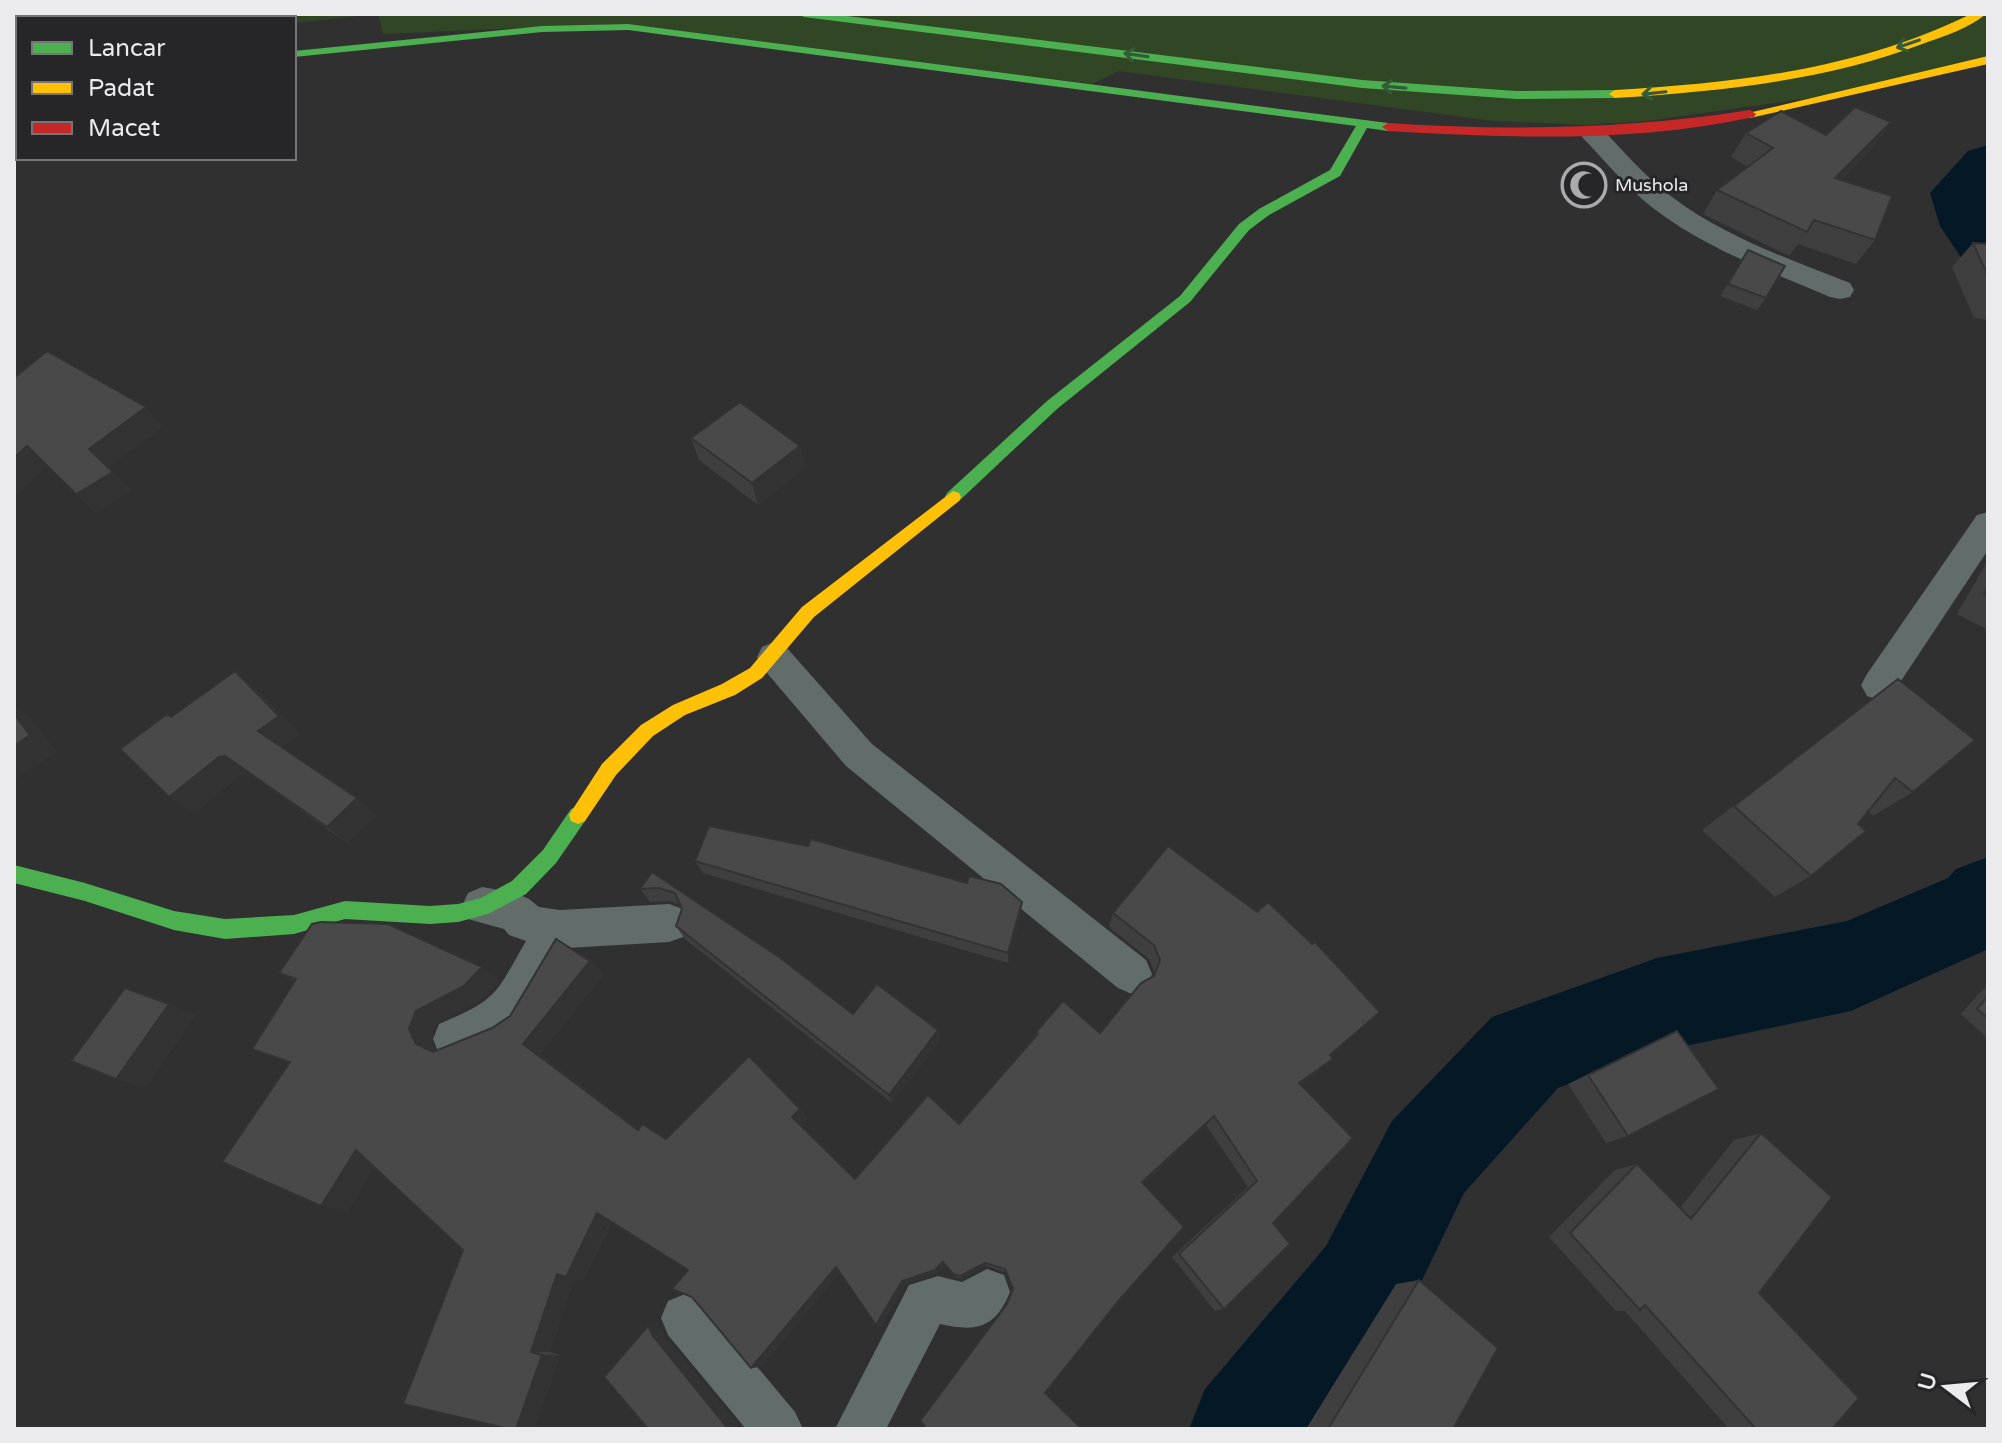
<svg xmlns="http://www.w3.org/2000/svg" width="2002" height="1443" font-family="'Varela Round',sans-serif">
<rect width="100%" height="100%" fill="#303031"/>
<!-- green -->
<path fill="#304625" d="M14 14H377L294 23V18H18V33L14 34Z
M378 14H1988V60L1824 96 1647 121 1587 125 1492 121 1119 71 1092 84 619 24 383 34Z"/>
<g fill="none" stroke-linecap="round" stroke-linejoin="round">
<!-- river -->
<path fill="#041925" fill-rule="evenodd" d="M1988 145V271L1966 265 1940 226 1930 193 1968 151Z
M1988 857V949L1851 1011 1657 1052 1558 1088 1464 1193 1402 1322 1316 1429H1189L1205 1389 1326 1246 1392 1121 1492 1017 1657 958 1847 921 1948 878 1956 869Z"/>
<!-- street -->
<path fill="#626c6b" fill-rule="evenodd" d="M14 76H18V90H14Z
M1592 126 1601 128C1624 151 1645 177 1672 197 1725 237 1789 259 1850 283L1854 290 1850 297 1840 299 1830 297C1769 271 1706 249 1653 208 1627 188 1606 162 1583 138L1580 133 1583 128Z
M1988 512V550L1891 696 1879 700 1867 696 1861 685 1867 674 1977 515Z
M774 642 786 647 872 744 1146 960 1152 974 1146 988 1132 994 1118 988 846 766 762 667 757 657 762 647Z
M482 887 515 893 529 899 539 907 560 910 669 904 683 909 689 923 683 937 669 942 567 948 525 1025 509 1037 454 1060 439 1054 433 1039 439 1024C498 999 495 995 526 941L509 935 504 929 468 919 462 906 468 893Z
M987 1269 1004 1275 1010 1292C995 1329 976 1332 940 1324L886 1429H835L909 1285 938 1276 962 1282Z
M685 1294 702 1301 795 1412 803 1429H746L668 1335 661 1318 668 1301Z"/>
<!-- fast -->
<path fill="#4caf50" fill-rule="evenodd" d="M798 14H831L1362 80 1516 91 1615 90 1621 94 1615 98 1516 99 1362 88 804 17Z
M628 24 1388 123 1394 127 1388 131 1367 128 1340 176 1269 215 1249 230 1190 302 1057 409 959 501H947L945 497 947 493 1047 401 1180 296 1239 224 1259 209 1330 170 1356 126 628 30 542 32 294 57V51L542 26Z
M578 806 585 809 587 815 585 821 556 863 526 894 488 914 458 922 430 924 345 919 294 934 225 939 174 930 85 901 14 883V865L85 883 174 911 225 919 294 915 345 901 430 906 458 904 481 898 512 881 543 850 571 809Z"/>
<!-- slow -->
<path fill="#ffc107" fill-rule="evenodd" d="M1971 14H1986C1969 28 1945 36 1925 43 1826 81 1720 91 1615 98L1609 94 1615 90C1738 83 1859 69 1971 14Z
M1988 56V64L1750 118 1744 114Z
M953 491 959 493 961 497 959 501 814 617 762 678 735 695 685 715 653 736 616 775 585 821 578 824 571 821 569 815 602 764 641 725 673 705 722 684 750 668 802 607Z"/>
<!-- jam -->
<path fill="#c62828" fill-rule="evenodd" d="M1750 110 1756 114 1754 117C1635 143 1509 138 1388 131L1382 127 1388 123C1510 131 1629 129 1750 110Z"/>
</g>
<!-- wall -->
<path fill="#403f40" d="M1891 122 1873 147 1841 179 1875 240 1856 264 1798 244 1789 256 1703 214 1717 190 1748 167 1731 157 1746 133 1826 135Z
M1973 243 1988 244V320L1974 318 1952 267Z
M1748 250 1766 298 1757 310 1720 296Z
M691 438 800 446 805 468 758 505 699 460Z
M1988 560V630L1957 614Z
M235 671 256 690 300 734 282 747 376 815 347 843 248 773 242 774 194 813 169 797 171 717Z
M1898 679 1913 792 1873 816 1868 812 1811 876 1775 897 1702 830Z
M695 861 1021 913 1008 963 703 873Z
M652 872 853 1014 938 1030 940 1040 892 1103 685 939 676 926 682 909 681 905 669 901 650 902 640 889Z
M1113 913 1330 1055 1333 1059 1321 1069 1301 1084 1273 1223 1224 1309 1215 1311 1172 1257 1248 1187 1206 1125 1143 1183 925 1426 1007 1304 1013 1290 1005 1272 986 1266 962 1279 955 1277 945 1266 937 1273 906 1284 881 1326 876 1325 840 1273 761 1367 688 1270 611 1222 583 1280 574 1279 550 1352 560 1355 535 1427 524 1429H509L463 1250 374 1167 347 1212 289 1063 252 1049 295 981 279 973 500 980 482 999 436 1023 430 1040 435 1051 492 1028 604 974 540 1054 639 1129 666 1139 800 1109 807 1118 801 1125 855 1179 959 1124 1036 1036V1032L1100 1033 1153 977 1155 973 1149 959 1109 927Z
M1988 988V1039L1961 1014 1983 989Z
M1677 1031 1628 1136 1606 1143 1568 1084Z
M1761 1133 1759 1293 1832 1429H1729L1625 1311H1616L1549 1237 1615 1170 1637 1164 1680 1208 1734 1140Z
M1419 1280 1453 1429H1306L1396 1284Z"/>
<!-- shaded-wall -->
<path fill="#343334" d="M1891 122 1873 147 1818 202 1835 178Z
M146 407 163 427 108 468 89 449Z
M27 446 48 465 14 498V458Z
M800 446 805 468 758 505 752 483Z
M113 472 132 491 96 513 76 494Z
M235 671 256 690 300 734 280 749 258 731Z
M14 705 18 709 30 717 57 752 14 780Z
M225 756 248 773 242 774 194 813 169 797 219 757Z
M357 798 376 815 347 843 327 827Z
M1022 902 1021 913 1008 963V953Z
M590 961 604 974 540 1054 651 1138 638 1130 523 1044Z
M482 967 500 980 482 999 436 1023 430 1040 436 1055 416 1044 409 1029 416 1011Z
M169 1004 196 1015 146 1088 116 1079Z
M938 1030 940 1040 892 1103 889 1095Z
M1333 1059 1321 1069 1289 1092 1299 1083Z
M800 1109 807 1118 800 1126 792 1117Z
M1214 1116 1206 1125 1137 1188 1142 1182Z
M356 1150 380 1158 347 1212 321 1206Z
M597 1213 612 1218 583 1280 574 1279 550 1352H531L557 1274Z
M943 1262 945 1266 937 1273 906 1284 881 1326 876 1325 902 1281Z
M985 1263 986 1266 962 1279 960 1276Z
M836 1267 843 1270 761 1367 751 1368Z
M648 1326 662 1327 666 1337 737 1423 732 1429H724L653 1336Z
M542 1355H560L535 1427 516 1429Z"/>
<!-- building -->
<path fill="#4a494a" stroke="#343334" stroke-width="2" d="M1855 107 1891 122 1835 178 1892 196 1875 240 1814 220 1807 232 1717 190 1773 148 1746 133 1781 111 1826 135Z
M1973 243 1988 244V276Z
M1748 250 1785 266 1766 298 1728 284Z
M47 351 146 407 89 449 113 472 76 494 27 446 14 458V378Z
M740 402 800 446 752 483 691 438Z
M1988 586V596L1984 594Z
M235 671 279 716 258 731 357 798 327 827 225 756 219 757 169 797 120 749 167 714 171 717Z
M1898 679 1975 740 1913 792 1895 778 1858 824 1866 831 1811 876 1734 806Z
M14 714 30 735 14 746Z
M709 826 808 846 811 839 967 883 969 876 1001 884 1022 902 1008 953 695 861Z
M1168 846 1257 912 1268 902 1312 944 1315 942 1380 1012 1330 1055 1333 1059 1299 1083 1353 1138 1273 1223 1290 1244 1224 1309 1179 1254 1257 1181 1214 1116 1142 1182 1184 1227 1120 1299 1045 1393 1082 1429H922L925 1426 920 1421 1007 1304 1013 1289 1005 1269 985 1263 960 1276 953 1274 943 1262 935 1270 902 1281 876 1325 836 1267 751 1368 692 1297 672 1289 688 1270 597 1213 566 1277 557 1274 531 1352 542 1355 516 1429H509L403 1404 463 1250 356 1150 321 1206 222 1162 290 1062 252 1049 296 979 279 973 312 924 321 922 388 924 482 967 464 986 416 1011 409 1029 416 1044 433 1052 492 1028 510 1016 556 939 590 961 523 1044 638 1130 642 1124 666 1139 749 1056 800 1109 792 1117 855 1179 928 1095 959 1124 1038 1034 1036 1032 1063 1001 1100 1033 1141 983 1154 976 1160 960 1154 945 1113 913Z
M652 872 779 957 853 1014 877 984 938 1030 889 1095 676 926 682 909 675 893 659 888 640 889Z
M125 988 169 1004 116 1079 71 1061Z
M1988 996V1018L1977 1009Z
M1677 1031 1719 1089 1628 1136 1588 1075Z
M1761 1133 1832 1197 1759 1293 1859 1398 1832 1429H1756L1645 1305 1640 1310 1570 1233 1637 1164 1691 1219Z
M1419 1280 1498 1348 1453 1429H1328Z
M648 1326 653 1336 726 1426 724 1429H648L604 1377Z"/>
<!-- one-way arrows -->
<defs><path id="oneway-shaft" d="M-6 0H5M1.5-3L5.5 0L1.5 3" fill="none" stroke-width="1.6" stroke-linecap="round" stroke-linejoin="round" transform="scale(2)"/></defs>
<g stroke="#355c38">
<use href="#oneway-shaft" transform="translate(1908 44) rotate(161)"/>
<use href="#oneway-shaft" transform="translate(1136 55) rotate(-172)"/>
<use href="#oneway-shaft" transform="translate(1394 87) rotate(-175)"/>
<use href="#oneway-shaft" transform="translate(1654 93) rotate(174)"/>
</g>
<!-- icons -->
<defs>
<g id="mosque-ring" transform="scale(2.3)"><circle r="9.5" fill="#262528" stroke="#aaa9ab" stroke-width="1.5"/><path d="M3.5-4.9A6 6 0 1 0 3.5 4.9A5 5 0 1 1 3.5-4.9Z" fill="#aaa9ab"/></g>
</defs>
<g fill-rule="evenodd">
<use href="#mosque-ring" x="1584" y="185"/>
</g>
<g text-anchor="middle" stroke-width="6" stroke-linejoin="round" paint-order="stroke">
<!-- far-poi labels -->
<g font-size="18" fill="#ebeaec" stroke="#262528" text-anchor="start">
<text x="1615" y="191">Mushola</text>
</g>
</g>
<!-- border -->
<rect width="2002" height="1443" fill="none" stroke="#ebeaec" stroke-width="32"/>
<!-- legend -->
<rect x="16" y="16" width="280" height="144" fill="#262528" stroke="#757476" stroke-width="2"/>
<rect x="32" y="42" width="40" height="12" fill="#4caf50" stroke="#757476" stroke-width="2"/>
<text x="88" y="56" font-size="24" fill="#ebeaec">Lancar</text>
<rect x="32" y="82" width="40" height="12" fill="#ffc107" stroke="#757476" stroke-width="2"/>
<text x="88" y="96" font-size="24" fill="#ebeaec">Padat</text>
<rect x="32" y="122" width="40" height="12" fill="#c62828" stroke="#757476" stroke-width="2"/>
<text x="88" y="136" font-size="24" fill="#ebeaec">Macet</text>
<!-- north arrow -->
<g transform="translate(1946 1387) rotate(286)" stroke="#262528" stroke-width="6" paint-order="stroke">
<path d="M0-6L14 30L0 20L-14 30Z" fill="#ebeaec"/>
<text y="-12" font-size="22" font-weight="bold" text-anchor="middle" fill="#ebeaec">U</text>
</g>
</svg>
